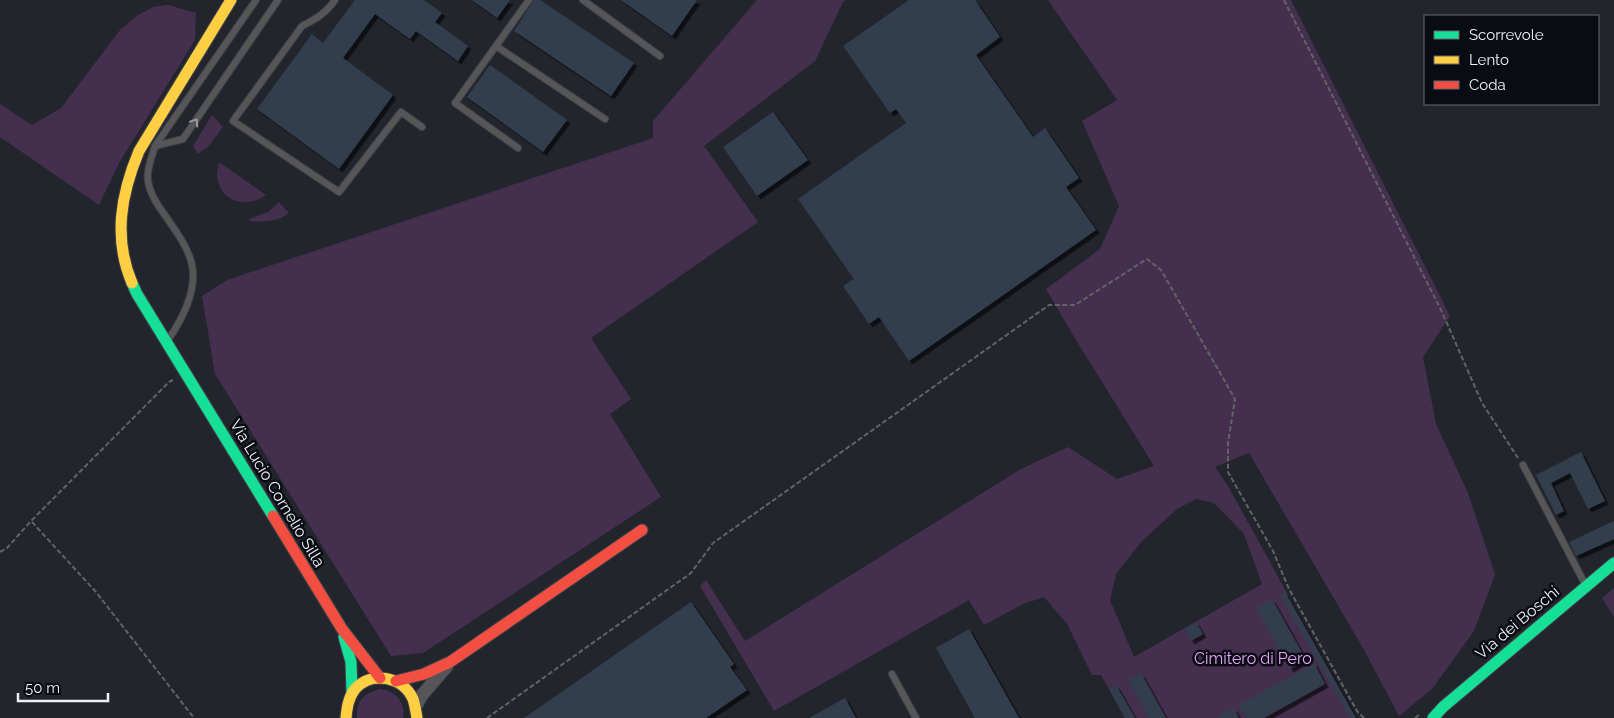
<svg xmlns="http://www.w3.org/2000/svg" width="1614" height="718" font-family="Raleway,sans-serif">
<defs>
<filter id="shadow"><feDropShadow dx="3.5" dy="3.5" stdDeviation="0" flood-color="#0009"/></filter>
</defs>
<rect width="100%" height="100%" fill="#23252d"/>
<!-- green -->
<path fill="#452f4e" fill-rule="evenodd" d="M757 0H846L843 2 815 61 704 146 758 222 591 338 631 399 610 414 661 497 423 653 391 656 215 374 202 296 227 280 653 138V121Z
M1048 0H1291L1450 316 1423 357 1436 424 1468 493 1495 574 1474 631 1432 689 1399 716 1364 650 1249 453 1215 467 1228 486 1356 718H1125L1101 675H1092L1067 624 1044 597 1023 604 984 625 969 600 774 711 700 586 706 580 745 641 1021 469 1068 447 1117 479 1154 466 1073 335 1046 289 1100 249 1119 206 1082 121 1117 100ZM1196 499 1214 503 1244 534 1262 584 1134 657 1110 600 1116 574 1142 541 1177 509Z
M168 5 196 13 195 40 119 163 99 205 0 137V104L32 125 61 108 120 30 138 15 153 7Z
M212 115 223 127 208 147 198 154 193 146Z
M219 162 266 195C250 207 224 205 218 181 216 175 218 168 219 162Z
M279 202 289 213C277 222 265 222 250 221L249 219 268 212Z
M1614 588V617L1602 598Z
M379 689C394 690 406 701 403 718H357C355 701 364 694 379 689Z"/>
<!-- building -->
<path fill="#333e4d" filter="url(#shadow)" d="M355 0H424L442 13 435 22 468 46 458 61 416 31 410 39 375 14 343 58 393 95 339 169 257 109 312 34 323 43Z
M472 0H510L497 18Z
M534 0H540L634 63 611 96 514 31Z
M621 0H697L672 36Z
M909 0H975L1000 37 976 55 1033 137 1045 128 1079 178 1066 187 1096 230 909 361 879 317 869 324 843 286 854 279 798 199 906 123 896 109 890 113 843 46Z
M490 65 567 120 543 152 467 97Z
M773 112 808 160 757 196 723 147Z
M1581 452 1605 501 1588 509 1570 473 1551 483 1564 511 1556 515 1536 475Z
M1614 521V539L1576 556 1569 542Z
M1285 592 1356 718H1350L1280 595Z
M1272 599 1306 660 1290 669 1256 608Z
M691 602 734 664 730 667 747 690 706 718H524Z
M1196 622 1203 634 1191 641 1184 629Z
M969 629 1019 718H975L936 648Z
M1314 663 1325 684 1264 718H1246L1239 705Z
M1141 673 1166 718H1149L1128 679Z
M1116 685 1135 718H1125L1109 689Z
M845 698 856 718H809Z
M1234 708 1239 718H1216Z"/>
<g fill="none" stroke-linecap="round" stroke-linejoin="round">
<!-- lane casing -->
<g stroke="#404249" stroke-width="8">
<path id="lane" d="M335 0C326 13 316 19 302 26L233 121 339 192 401 112 422 127
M583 0 660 56
M496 46 605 119
M155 146 183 139 278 0
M518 148 455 103 529 0
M168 340C183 318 199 288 191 261 186 243 172 226 162 211 154 200 146 186 148 172 149 163 153 154 155 146L256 0
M1523 465 1585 584
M892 674 916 718"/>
</g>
<!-- street casing -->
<g stroke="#404249" stroke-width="14">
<path id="street" d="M416 706 422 695 447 666"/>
</g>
<!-- fast casing -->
<g stroke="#404249" stroke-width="13">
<path id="fast" d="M132 283 137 294 273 516
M344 637 351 662 352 693
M1433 718 1443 707 1614 563"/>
</g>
<!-- slow casing -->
<g stroke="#404249" stroke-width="13">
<path id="slow" d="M132 283C113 238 121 194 139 151L231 0
M346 718C347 708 348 698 355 689 372 670 403 677 413 699 415 705 416 712 417 718"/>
</g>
<!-- jam casing -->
<g stroke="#404249" stroke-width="13">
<path id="jam" d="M273 516 342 629 380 678
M396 681 424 674 450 662 642 530"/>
</g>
<!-- path -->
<path stroke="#636367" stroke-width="2" stroke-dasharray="5 2.5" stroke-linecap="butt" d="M1284 0 1442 312 1482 403 1518 458
M32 522 96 592 194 718
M0 552 7 548 31 521 169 382 173 380
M487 718 691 573 713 543 1049 305H1075L1147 259 1161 270 1235 399 1228 443V472L1273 551 1289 589 1357 711 1364 718
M1415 718 1419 715"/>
<!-- lane -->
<use href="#lane" stroke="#565659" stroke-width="6"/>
<!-- street -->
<use href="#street" stroke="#565659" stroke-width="12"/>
<!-- fast -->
<use href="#fast" stroke="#16e098" stroke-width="11"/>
<!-- slow -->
<use href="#slow" stroke="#ffcf43" stroke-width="11"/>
<!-- jam -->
<use href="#jam" stroke="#f24e42" stroke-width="11"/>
</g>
<!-- one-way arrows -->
<defs><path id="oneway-chevron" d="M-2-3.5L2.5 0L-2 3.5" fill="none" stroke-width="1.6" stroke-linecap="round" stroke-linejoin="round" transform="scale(1.25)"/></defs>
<use stroke="#9a9ca2" href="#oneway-chevron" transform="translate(195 122) rotate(-56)"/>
<g text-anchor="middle" stroke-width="5" stroke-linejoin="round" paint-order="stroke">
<!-- street labels -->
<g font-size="16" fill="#eef1fb" stroke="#0b0c13">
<text transform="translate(278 493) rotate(59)" y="6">Via Lucio Cornelio Silla</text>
<text transform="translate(1517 622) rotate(-40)" y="6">Via dei Boschi</text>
</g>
<!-- park labels -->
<g font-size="16" fill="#e6a3fc" stroke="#0b0c13">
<text x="1253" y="664">Cimitero di Pero</text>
</g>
</g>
<!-- legend -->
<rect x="1424" y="15" width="175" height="90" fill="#0b0c13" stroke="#666870"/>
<rect x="1434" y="31" width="25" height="8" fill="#16e098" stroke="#666870"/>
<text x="1469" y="40" font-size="15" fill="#eef1fb">Scorrevole</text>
<rect x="1434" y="56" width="25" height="8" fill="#ffcf43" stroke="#666870"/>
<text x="1469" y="65" font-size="15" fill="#eef1fb">Lento</text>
<rect x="1434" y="81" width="25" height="8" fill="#f24e42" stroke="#666870"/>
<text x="1469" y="90" font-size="15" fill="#eef1fb">Coda</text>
<!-- scale -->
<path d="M18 693v8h90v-8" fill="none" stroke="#eef1fb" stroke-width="2.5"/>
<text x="25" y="693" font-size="15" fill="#eef1fb" stroke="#0b0c13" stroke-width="4" paint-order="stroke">50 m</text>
</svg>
